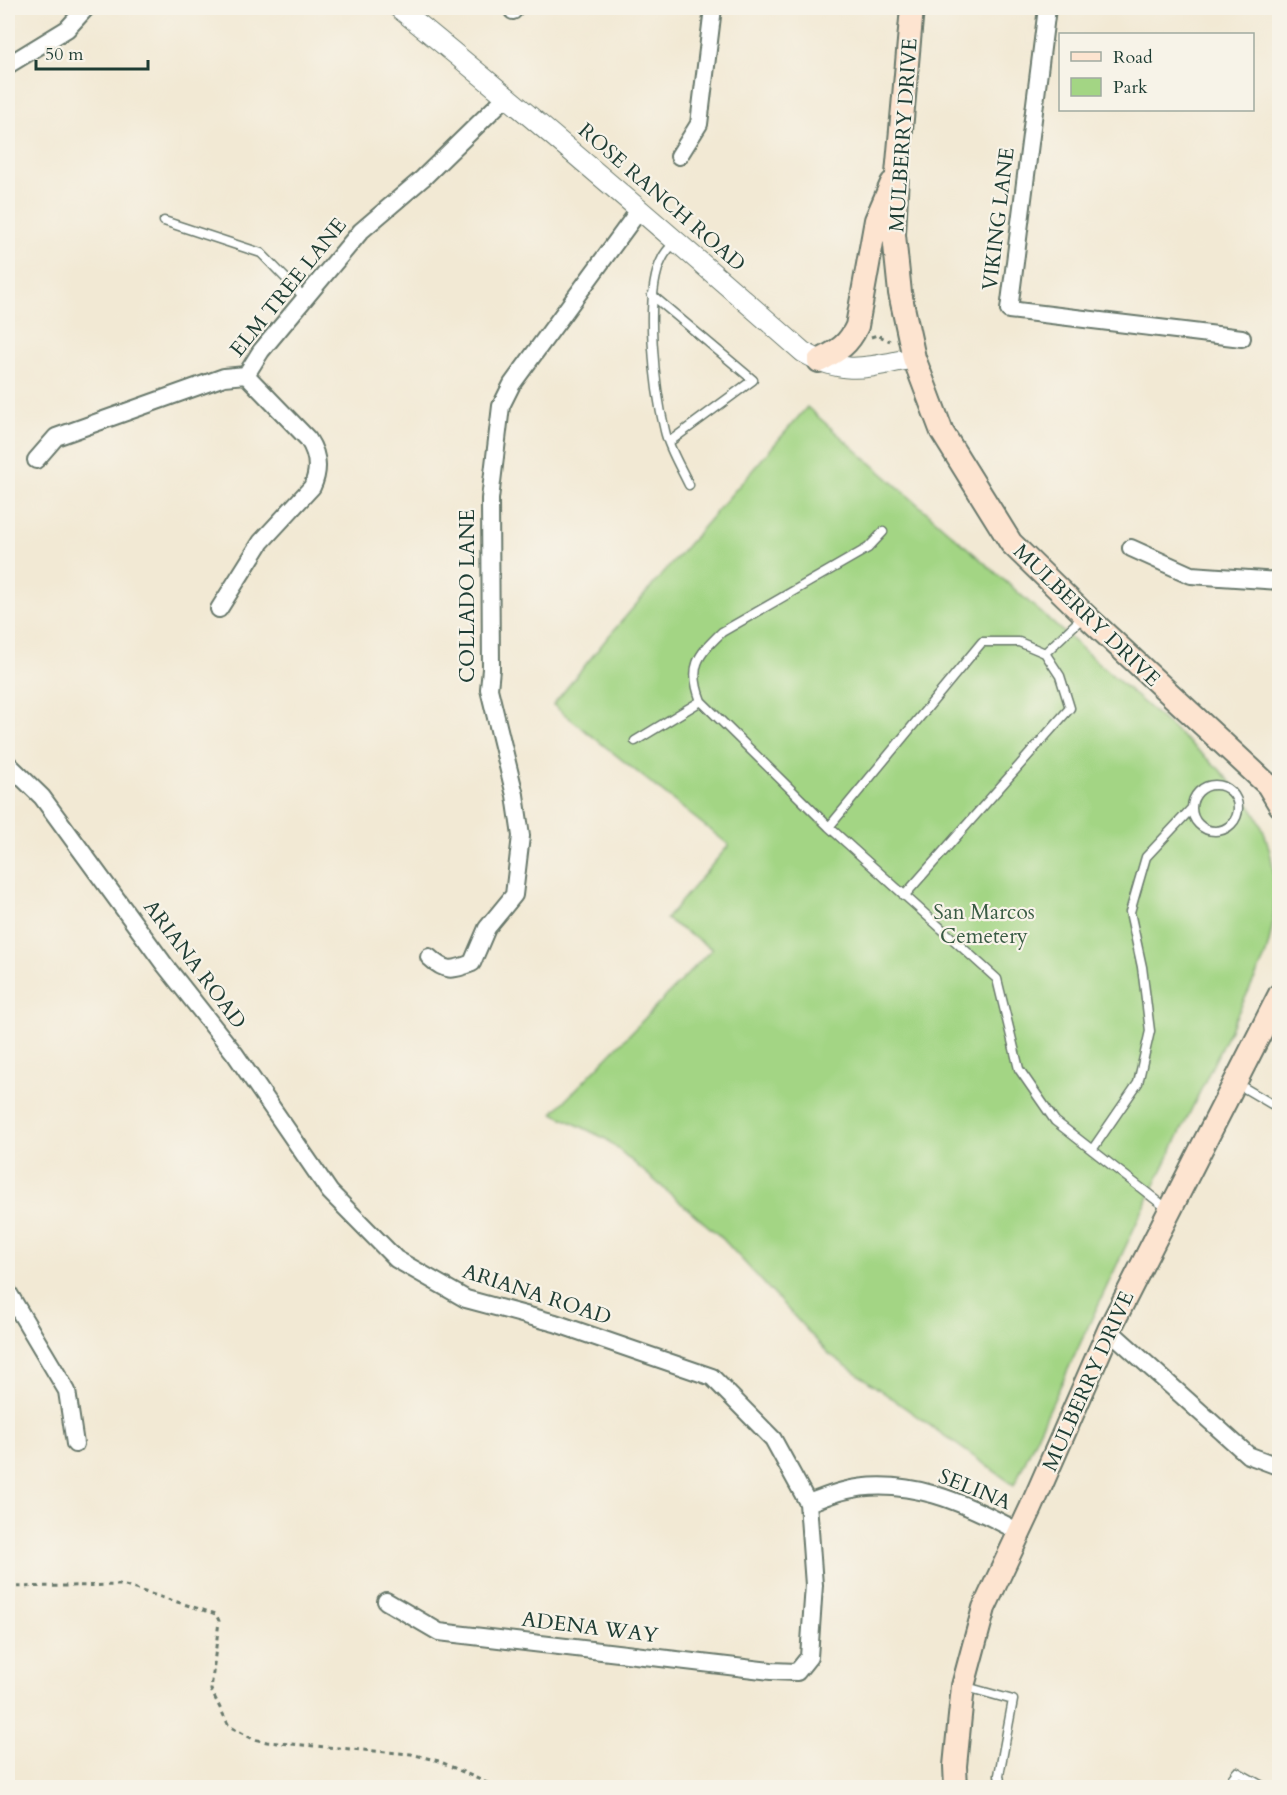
<svg xmlns="http://www.w3.org/2000/svg" width="1287" height="1795" font-family="Cardo,serif">
<rect width="100%" height="100%" fill="#f7f3e8"/>
<filter id="ink" filterUnits="userSpaceOnUse"><feTurbulence type="fractalNoise" baseFrequency=".0167" numOctaves="2"/><feDisplacementMap in="SourceGraphic" scale="12" xChannelSelector="R" yChannelSelector="G"/><feConvolveMatrix kernelMatrix="1 2 1 2 8 2 1 2 1" color-interpolation-filters="sRGB"/></filter>
<filter id="wash" filterUnits="userSpaceOnUse"><feTurbulence type="fractalNoise" baseFrequency=".008" numOctaves="4" result="noise"/><feDisplacementMap in="SourceGraphic" scale="24" xChannelSelector="R" yChannelSelector="G"/><feGaussianBlur stdDeviation="1.35" result="paint"/><feColorMatrix in="noise" values="0 0 0 0 0 0 0 0 0 0 0 0 0 0 0 0 0 1.4 0 .05"/><feComposite in="paint" operator="in"/></filter>
<g filter="url(#wash)">
<rect width="100%" height="100%" fill="#f2e9d4"/>
<!-- green -->
<path fill="#a3d584" stroke="#61895c" stroke-width="1.5" d="M807 407 1219 769C1232 784 1247 799 1257 817 1279 859 1279 912 1265 957L1137 1222 1014 1485 828 1353 722 1238 606 1139 553 1113 712 949 666 919 729 845 553 705 608 637Z"/>
</g>
<g filter="url(#ink)">
<g fill="none" stroke-linecap="round" stroke-linejoin="round">
<!-- service casing -->
<g stroke="#69796c" stroke-width="11">
<path id="service" d="M164 221 261 253 305 298
M676 241C671 246 665 252 662 259 643 295 655 391 665 431 669 449 681 468 689 485
M652 295 753 380 669 442
M883 532 868 548 722 632C697 656 688 667 701 701L829 827 982 642H1019L1045 653 1084 616
M635 741 701 701
M1192 808a23 23 0 1 1 46 0a23 23 0 1 1-46 0Z
M829 827 997 979 1019 1069 1055 1121 1169 1210
M904 896 1070 708 1060 676 1045 653
M1236 1083 1280 1109
M1092 1150 1138 1083 1150 1031 1142 967 1130 912 1146 857 1191 809
M963 1686 1013 1700 999 1775 1001 1788
M1225 1788 1237 1772 1266 1788"/>
</g>
<!-- minor casing -->
<g stroke="#69796c" stroke-width="20">
<path id="minor" d="M1047 8 1009 310 1242 338
M513 11 515 8
M8 65 67 29 86 8
M679 156 699 124 713 8
M36 460 56 437 224 377 246 375 261 351 361 231 423 178 507 96
M1131 548 1191 575 1280 581
M219 609 261 542 312 487C320 470 318 454 308 439L246 375
M8 764 42 797 164 964 235 1054 330 1192 396 1259 466 1299 555 1323 712 1377 773 1439 808 1503 814 1585 809 1657 797 1672 771 1671 439 1632 386 1601
M429 957C445 972 452 971 472 963L487 928 514 895 521 836 515 795 489 689 491 669 490 499 501 406 512 384 640 209
M8 1292 67 1391 75 1444
M1109 1330 1248 1455 1280 1467
M808 1503C819 1499 831 1494 843 1491 905 1475 966 1503 1019 1532"/>
</g>
<!-- tertiary casing -->
<g stroke="#69796c" stroke-width="22">
<path id="tertiary" d="M399 8C536 119 670 235 803 352 846 377 868 367 914 358"/>
</g>
<!-- secondary casing -->
<g stroke="#69796c" stroke-width="26">
<path id="secondary" d="M912 8 897 174 894 235 900 293 914 358 942 432 1011 543 1085 615 1268 785 1280 805
M819 361C837 351 848 346 857 326L876 220 892 183
M956 1788 955 1766 963 1686 984 1608 1031 1508 1109 1330 1280 994"/>
</g>
<!-- path -->
<path stroke="#69796c" stroke-width="3" stroke-dasharray="4.5 4.5" stroke-linecap="butt" d="M871 337 877 335 890 341
M8 1587 122 1585 216 1614 219 1621 211 1690 229 1726 253 1739 267 1742 411 1754 439 1761 498 1788"/>
<!-- service -->
<use href="#service" stroke="#fff" stroke-width="8"/>
<!-- minor -->
<use href="#minor" stroke="#fff" stroke-width="16"/>
<!-- tertiary -->
<use href="#tertiary" stroke="#fff" stroke-width="20"/>
<!-- secondary -->
<use href="#secondary" stroke="#fde4d0" stroke-width="22"/>
</g>
</g>
<g text-anchor="middle" stroke-width="4.5" stroke-linejoin="round" paint-order="stroke">
<!-- street labels -->
<g font-size="21" fill="#1f3d34" stroke="#f7f3e8">
<text transform="translate(903 135) rotate(-86)" y="7">MULBERRY DRIVE</text>
<text transform="translate(662 197) rotate(41)" y="7">ROSE RANCH ROAD</text>
<text transform="translate(998 219) rotate(-83)" y="7">VIKING LANE</text>
<text transform="translate(288 287) rotate(-51)" y="7">ELM TREE LANE</text>
<text transform="translate(467 596) rotate(-90)" y="7">COLLADO LANE</text>
<text transform="translate(1087 615) rotate(44)" y="7">MULBERRY DRIVE</text>
<text transform="translate(195 964) rotate(53)" y="7">ARIANA ROAD</text>
<text transform="translate(537 1294) rotate(18)" y="7">ARIANA ROAD</text>
<text transform="translate(1088 1381) rotate(-66)" y="7">MULBERRY DRIVE</text>
<text transform="translate(975 1489) rotate(22)" y="7">SELINA</text>
<text transform="translate(590 1627) rotate(7)" y="7">ADENA WAY</text>
</g>
<!-- park labels -->
<g font-size="21" fill="#395b44" stroke="#f7f3e8">
<text x="984" y="919">San Marcos<tspan x="984" dy="24">Cemetery</tspan></text>
</g>
</g>
<!-- margin -->
<rect width="1287" height="1795" fill="none" stroke="#f7f3e8" stroke-width="30"/>
<!-- legend -->
<rect x="1059" y="33" width="195" height="78" fill="#f7f3e8" stroke="#a1aaa0" stroke-width="1.5"/>
<rect x="1071" y="52" width="30" height="9" fill="#fde4d0" stroke="#a1aaa0" stroke-width="1.5"/>
<text x="1113" y="63" font-size="18" fill="#1f3d34">Road</text>
<rect x="1071" y="78" width="30" height="18" fill="#a3d584" stroke="#a1aaa0" stroke-width="1.5"/>
<text x="1113" y="93" font-size="18" fill="#1f3d34">Park</text>
<!-- scale -->
<path d="M36 60v9h112v-9" fill="none" stroke="#1f3d34" stroke-width="3"/>
<text x="45" y="60" font-size="18" fill="#1f3d34" stroke="#f7f3e8" stroke-width="4.5" paint-order="stroke">50 m</text>
</svg>
